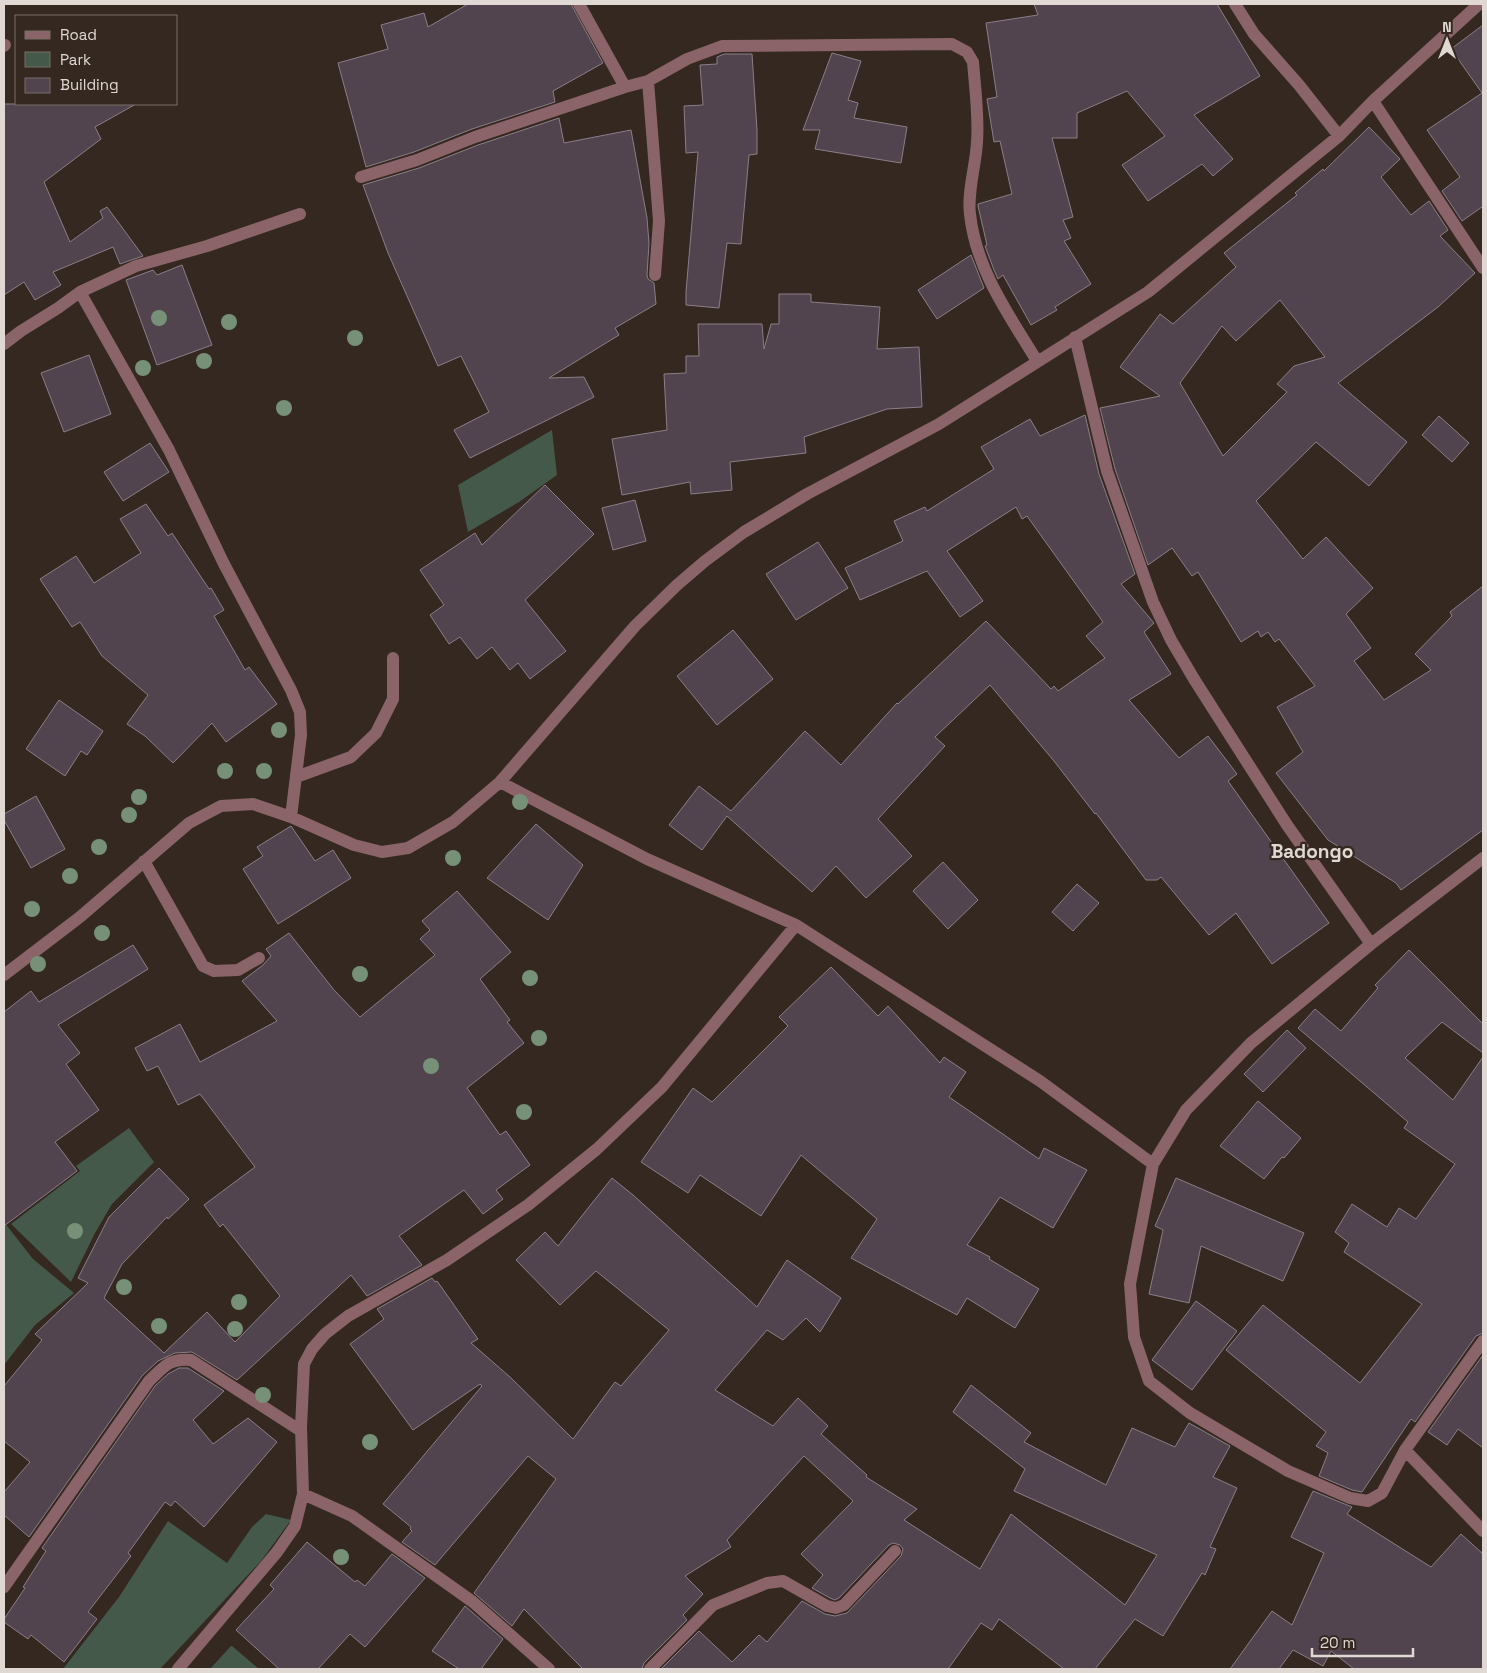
<svg xmlns="http://www.w3.org/2000/svg" width="1487" height="1673" font-family="'Space Grotesk',sans-serif">
<rect width="100%" height="100%" fill="#342820"/>
<!-- green -->
<path fill="#44594a" d="M552 430 557 475 519 502 468 532 458 485Z
M129 1128 154 1162 112 1204 95 1233 71 1282 11 1224 80 1171 76 1166Z
M4 1222 33 1259 74 1293 35 1325 4 1365Z
M266 1514 291 1520 261 1561 160 1669H63L119 1597 168 1521 227 1563 252 1527Z
M231 1646H232L259 1669H210Z"/>
<!-- building -->
<path fill="#51444e" stroke="#8c7e88" fill-rule="evenodd" d="M468 4H571L603 63 553 91 555 102 472 129 414 152 366 167 338 63 388 49 381 25 424 13 428 27Z
M1034 4H1217L1260 76 1194 115 1233 159 1213 176 1202 164 1148 201 1122 165 1165 136 1127 91 1077 113V138H1052L1073 217 1063 220 1071 238 1064 241 1091 284 1055 307 1057 310 1031 325 1003 275 998 279 994 270 985 246 987 245 978 206V204L1012 194 1000 141 994 142 987 99 997 97 986 23 1038 15Z
M1483 25V209L1482 207 1462 221 1442 191 1460 177 1427 130 1482 93 1451 49Z
M832 53 861 61 848 100 858 103 854 118 907 127 901 163 815 149 820 130H803Z
M724 54H752L757 130V154L749 155 741 244 727 243 719 308 686 305V292L698 152 686 153 684 106 703 105 700 65 717 64V57Z
M4 104H136L95 127 101 139 44 182 70 242 103 218 100 211 107 207 143 256 120 264 113 247 53 272 61 285 35 300 24 282 4 295Z
M559 118 564 143 631 130 647 218 649 243 647 275 648 279 654 283 656 304 615 328 619 335 549 378 584 377 594 397 470 458 454 430 489 412 461 356 438 366 388 253 363 185 419 168 478 145Z
M1369 127 1400 159 1381 177 1411 215 1429 201 1448 230 1440 236 1475 273 1438 307 1338 383 1407 442 1369 486 1316 442 1256 501 1303 559 1326 537 1373 588 1346 614 1371 648 1354 661 1384 700 1431 670 1415 654 1452 616 1450 612 1483 586V830L1401 890 1396 883 1328 840 1276 773 1303 752 1277 707 1315 686 1279 639 1275 642 1268 632 1261 637 1258 631 1241 642 1198 572 1192 576 1172 548 1148 565 1115 469 1100 408 1160 396 1120 367 1160 314 1173 324 1236 267 1224 253 1297 195 1295 193 1323 169 1324 171ZM1280 300 1325 357 1294 366 1277 384 1287 392 1223 456 1180 383 1222 326 1236 341Z
M971 255 984 288 937 319 918 290Z
M182 265 212 345 157 365 126 280 153 270 157 275Z
M779 294H811V302L880 307 877 349 919 347 922 407 887 409 804 437 806 453 730 462 732 490 691 494 690 482 622 495 612 439 667 430 664 374 686 373V356H699L698 324H762L764 349 771 324H779Z
M89 355 111 414 64 432 41 373Z
M1085 415 1099 474 1135 574 1121 584 1154 623 1144 632 1171 674 1129 700 1179 758 1208 736 1237 774 1228 781 1329 923 1272 964 1236 913 1209 935 1161 877 1157 880H1146L1096 813 1095 814 1054 761 990 685 935 737 945 746 878 819 912 856 866 898 836 866 812 892 727 816 702 850 669 825 699 786 731 811 805 731 841 765 897 703 898 704 986 621 1051 689 1054 686 1058 691 1105 658 1086 636 1103 622 1027 516 1022 519 1016 507 947 551 983 601 960 617 927 571 860 600 845 568 903 541 894 521 925 507 927 511 994 469 981 447 1030 419 1040 436Z
M1439 416 1469 443 1452 462 1422 435Z
M150 443 169 472 123 501 104 472Z
M545 485 594 534 525 600 566 651 530 679 518 663 510 670 492 647 477 659 460 637 449 644 430 615 444 605 420 570 475 533 482 545Z
M635 500 646 541 613 550 602 508Z
M146 504 168 536 172 533 209 589 211 588 224 610 214 616 245 670 249 667 277 704 226 742 212 723 173 763 145 736 127 724 148 695 102 656 80 622 72 627 40 579 76 556 94 583 141 553 120 519Z
M818 542 848 588 796 620 766 574Z
M733 630 773 679 717 725 677 676Z
M59 700 103 731 87 755 81 751 65 776 26 749Z
M36 796 65 849 31 868 4 820V814Z
M536 824 583 865 548 920 487 878Z
M291 826 315 861 333 850 351 878 278 924 243 869 263 856 257 847Z
M943 862 978 900 948 929 913 891Z
M1077 884 1099 903 1073 931 1052 912Z
M457 891 511 952 480 979 510 1020 507 1022 524 1043 467 1088 500 1135 506 1131 530 1165 496 1190 503 1199 483 1214 464 1190 399 1236 422 1265 367 1296 351 1275 237 1380 192 1352 175 1353 158 1361 142 1376 29 1537 4 1515V1492L30 1462 4 1441V1386L42 1340 35 1334 88 1283 78 1278 109 1217 138 1188 159 1168 189 1199 168 1219 167 1217 122 1264 104 1298 164 1353 207 1312 235 1342 280 1296 223 1224 220 1227 204 1205 255 1167 200 1094 178 1105 158 1066 147 1071 135 1048 180 1024 200 1062 277 1021 242 981 263 965 271 956 266 949 289 933 334 990 360 1017 435 955 420 939 430 930 422 921Z
M133 945 148 969 58 1025 80 1053 66 1064 99 1110 55 1142 77 1171 4 1226V1012L31 991 39 1002Z
M1409 950 1483 1024V1053L1442 1022 1405 1058 1453 1100 1483 1057V1333L1476 1336 1415 1422 1411 1419 1362 1492 1352 1490 1319 1476 1328 1453 1316 1446 1326 1432 1226 1350 1263 1305 1360 1383 1422 1304 1344 1252 1349 1243 1335 1232 1352 1204 1387 1227 1399 1208 1416 1219 1455 1164 1404 1128 1408 1122 1298 1028 1315 1009 1341 1031 1378 988 1375 985Z
M831 967 878 1016 888 1006 940 1063 944 1057 966 1072 949 1097 1039 1159 1044 1148 1087 1170 1053 1228 1000 1197 967 1245 990 1257 989 1259 1039 1289 1015 1328 967 1298 957 1315 851 1258 877 1219 801 1155 761 1216 700 1175 688 1193 641 1162 693 1088 712 1102 788 1026 779 1017Z
M1287 1030 1306 1048 1263 1092 1244 1074Z
M1258 1101 1301 1138 1284 1158 1282 1157 1264 1179 1220 1146Z
M612 1178 633 1195 757 1307 787 1260 841 1298 820 1332 806 1318 783 1340 767 1330 715 1390 773 1426 798 1398 828 1426 821 1434 867 1475 866 1477 917 1509 904 1520 980 1569 1011 1514 1125 1605 1157 1555 1014 1491 1025 1469 953 1412 971 1385 1031 1433 1024 1442 1106 1485 1132 1428 1175 1447 1189 1423 1230 1446 1213 1477 1237 1488 1210 1547 1216 1549 1205 1575 1202 1573 1163 1636 1135 1619 1095 1669H1064L999 1619 992 1630 981 1623 948 1669H661L699 1631 732 1662 759 1635 767 1642 802 1601 825 1614 835 1616 847 1613 901 1556 903 1549 900 1545 893 1543 889 1545 839 1598 835 1600 830 1598 812 1588 823 1575 801 1554 853 1501 804 1456 727 1540 731 1547 685 1576 703 1594 683 1615 687 1620 644 1663 642 1669H583L524 1609 512 1626 474 1593 556 1479 528 1456 435 1565 402 1542 412 1531 410 1529 411 1527 383 1504 482 1386 480 1384 413 1430 350 1344 384 1319 377 1309 432 1278 435 1282 437 1281 478 1339 471 1343 510 1377 573 1439 615 1382 621 1386 669 1330 596 1271 560 1305 516 1260 545 1232 558 1246Z
M1176 1178 1304 1233 1283 1281 1201 1246 1189 1303 1149 1294 1163 1230 1155 1226Z
M1196 1301 1237 1331 1192 1390 1152 1360Z
M1483 1355V1448L1458 1429 1447 1445 1428 1432Z
M179 1368H188L224 1391 193 1420 213 1444 248 1418 277 1442 204 1527 175 1501 171 1506 165 1502 128 1553 131 1556 88 1612 97 1619 64 1662 31 1635 28 1639 4 1622V1619L25 1588 23 1587 46 1551 42 1548 155 1386 168 1374Z
M1313 1491 1352 1507 1347 1514 1431 1567 1461 1534 1483 1554V1669H1354L1331 1651 1323 1666 1293 1650 1279 1669H1230L1272 1611 1292 1625 1324 1553 1291 1537Z
M307 1542 355 1582 357 1580 365 1586 392 1554 425 1578 365 1647 350 1634 318 1669H279L236 1630 274 1589 270 1585Z
M465 1606 503 1639 481 1669H459L432 1651Z"/>
<g fill="none" stroke-linecap="round" stroke-linejoin="round">
<!-- minor -->
<path stroke="#8a6468" stroke-width="12" d="M579 4 625 87
M1235 4 1254 34 1299 85 1339 136
M4 46 5 45
M648 81 659 221 655 275
M1373 101 1483 268
M361 177 417 160 475 137 625 87 648 81 687 59 722 46 952 44 967 52 973 62C975 88 979 116 977 142 976 164 967 193 970 214 976 270 1009 315 1037 361
M80 292 169 450 224 564 291 690 300 712 301 735 291 817
M1075 337 1107 471 1153 602 1171 640 1194 679 1287 825 1371 944
M4 344 21 331 58 308 80 292 136 266 207 246 300 214
M296 777 351 757 376 733 393 699V658
M500 782 647 859 796 925 1040 1081 1153 1164 1186 1110 1251 1043 1371 944 1483 858
M144 861 203 966 214 971 238 970 259 958
M4 975 80 917 189 823 221 806 253 804 291 817 354 845 382 852 408 848 453 822 500 782 635 626 677 585 705 561 744 532 807 494 939 424 1148 292 1339 136 1373 101 1479 4
M1153 1164 1130 1284 1134 1337 1149 1381 1190 1413 1288 1471 1350 1498 1368 1501 1382 1493 1405 1450 1483 1341
M1405 1450 1483 1531
M303 1494 352 1516 473 1602 549 1669
M4 1587 149 1381C164 1367 169 1358 191 1360L301 1431
M178 1669 277 1552 295 1526 303 1494 301 1427 304 1364 312 1349 325 1334 348 1316 447 1260 528 1205 597 1149 662 1087 796 925
M650 1669 713 1605 767 1583 783 1581 827 1606 836 1608 844 1605 895 1551"/>
</g>
<!-- trees -->
<g fill="#779178">
<circle cx="159" cy="318" r="8"/>
<circle cx="229" cy="322" r="8"/>
<circle cx="355" cy="338" r="8"/>
<circle cx="204" cy="361" r="8"/>
<circle cx="143" cy="368" r="8"/>
<circle cx="284" cy="408" r="8"/>
<circle cx="279" cy="730" r="8"/>
<circle cx="225" cy="771" r="8"/>
<circle cx="264" cy="771" r="8"/>
<circle cx="139" cy="797" r="8"/>
<circle cx="520" cy="802" r="8"/>
<circle cx="129" cy="815" r="8"/>
<circle cx="99" cy="847" r="8"/>
<circle cx="453" cy="858" r="8"/>
<circle cx="70" cy="876" r="8"/>
<circle cx="32" cy="909" r="8"/>
<circle cx="102" cy="933" r="8"/>
<circle cx="38" cy="964" r="8"/>
<circle cx="360" cy="974" r="8"/>
<circle cx="530" cy="978" r="8"/>
<circle cx="539" cy="1038" r="8"/>
<circle cx="431" cy="1066" r="8"/>
<circle cx="524" cy="1112" r="8"/>
<circle cx="75" cy="1231" r="8"/>
<circle cx="124" cy="1287" r="8"/>
<circle cx="239" cy="1302" r="8"/>
<circle cx="159" cy="1326" r="8"/>
<circle cx="235" cy="1329" r="8"/>
<circle cx="263" cy="1395" r="8"/>
<circle cx="370" cy="1442" r="8"/>
<circle cx="341" cy="1557" r="8"/>
</g>
<g text-anchor="middle" stroke-width="4.5" stroke-linejoin="round" paint-order="stroke">
<!-- quarter labels -->
<g font-size="19" font-weight="bold" fill="#e0d8d2" stroke="#342820">
<text x="1312" y="858">Badongo</text>
</g>
</g>
<!-- border -->
<rect width="1487" height="1673" fill="none" stroke="#e0d8d2" stroke-width="10"/>
<!-- legend -->
<rect x="15" y="15" width="162" height="90" fill="#342820" stroke="#796e67"/>
<rect x="25" y="31" width="25" height="8" fill="#8a6468" stroke="#796e67"/>
<text x="60" y="40" font-size="15" fill="#e0d8d2">Road</text>
<rect x="25" y="52" width="25" height="15" fill="#44594a" stroke="#796e67"/>
<text x="60" y="65" font-size="15" fill="#e0d8d2">Park</text>
<rect x="25" y="78" width="25" height="15" fill="#51444e" stroke="#796e67"/>
<text x="60" y="90" font-size="15" fill="#e0d8d2">Building</text>
<!-- north arrow -->
<g transform="translate(1447 40)" stroke="#342820" stroke-width="4" paint-order="stroke">
<path d="M0-4L9 19L0 12L-9 19Z" fill="#e0d8d2"/>
<text y="-8" font-size="14" font-weight="bold" text-anchor="middle" fill="#e0d8d2">N</text>
</g>
<!-- scale -->
<path d="M1312 1648v8h101v-8" fill="none" stroke="#e0d8d2" stroke-width="2.5"/>
<text x="1320" y="1648" font-size="15" fill="#e0d8d2" stroke="#342820" stroke-width="4" paint-order="stroke">20 m</text>
</svg>
